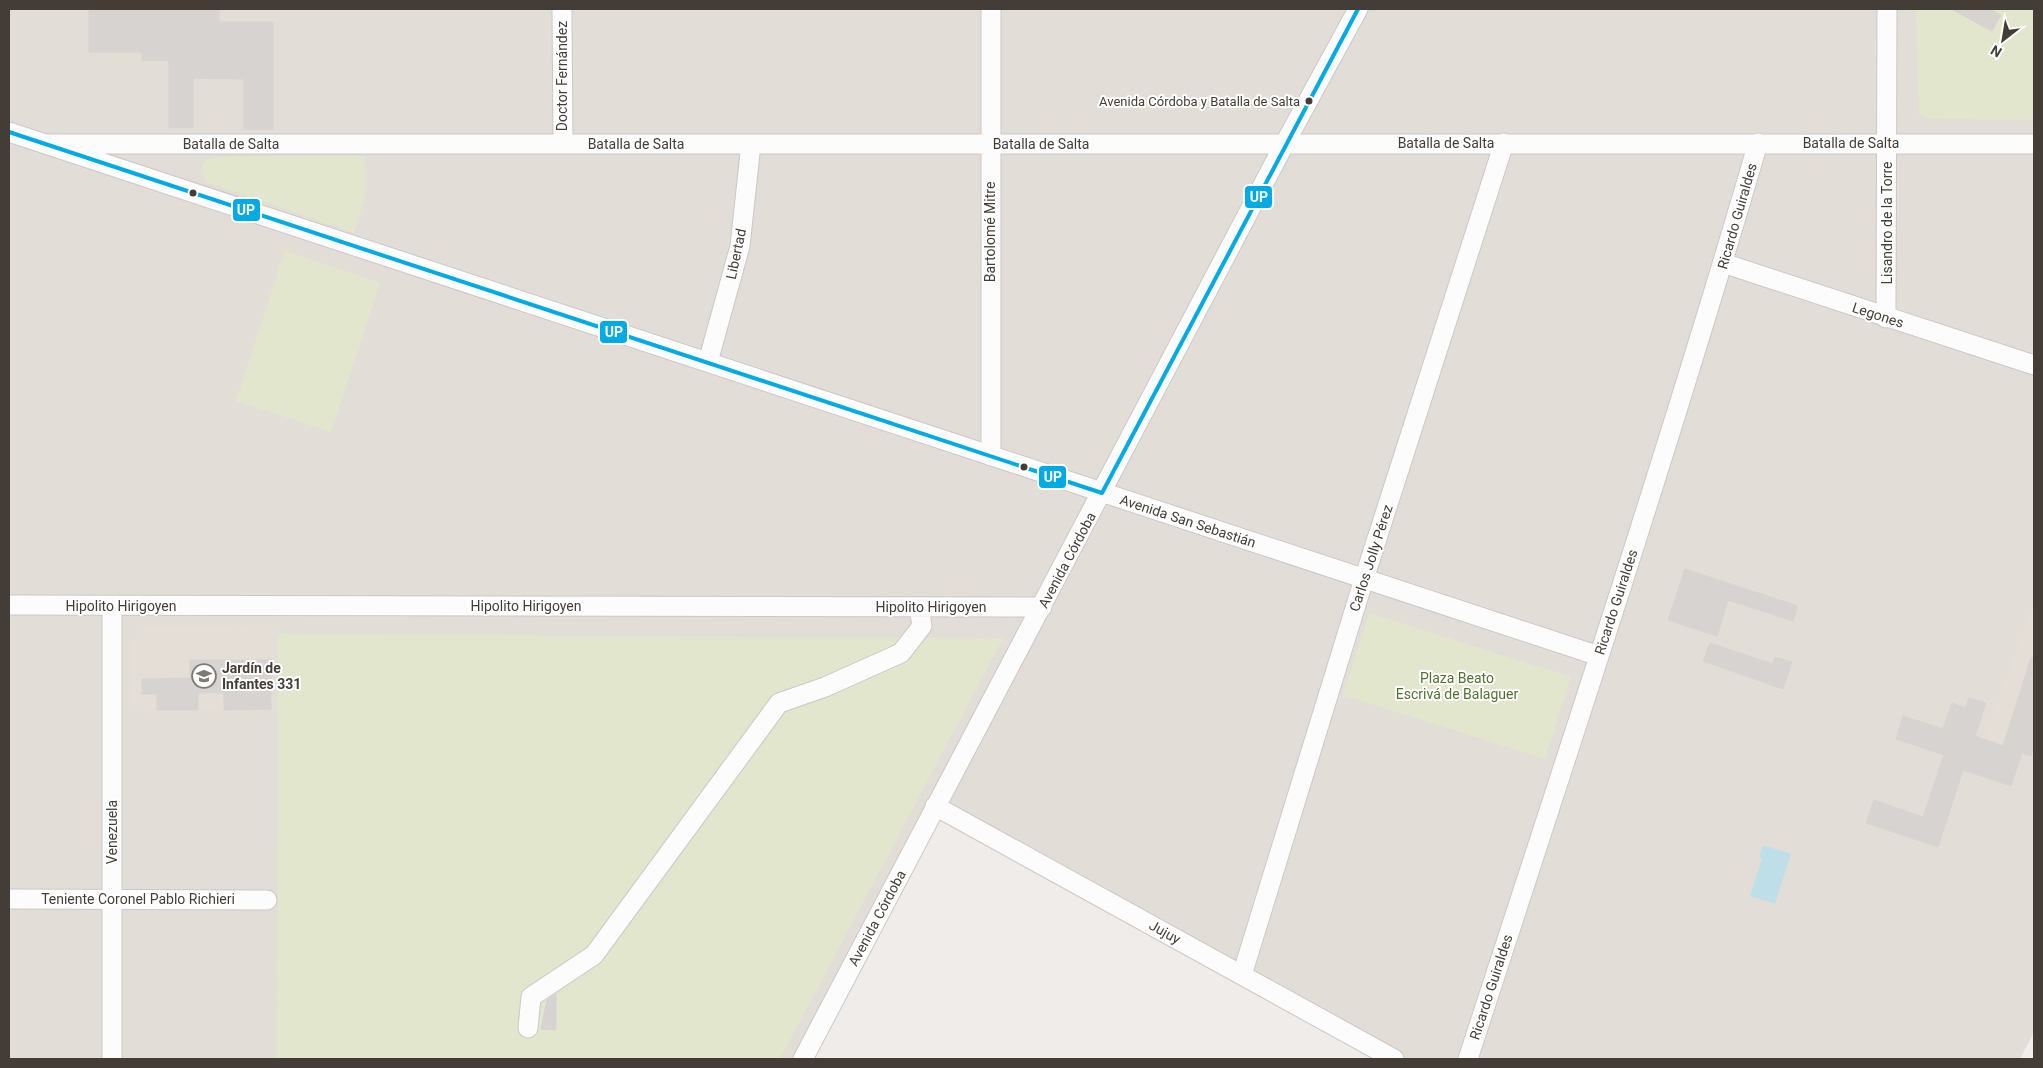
<svg xmlns="http://www.w3.org/2000/svg" width="2043" height="1068" font-family="Roboto,sans-serif">
<rect width="100%" height="100%" fill="#efece9"/>
<!-- residential -->
<path fill="#e3ddd8" d="M9 9H2034V1032L2020 1059H1394L936 806 803 1059H9Z"/>
<!-- education -->
<path fill="#e5ded6" d="M2034 604V757L1985 739Z
M274 626V709L133 710V642L145 627Z"/>
<!-- green -->
<path fill="#e1e6cc" d="M1916 9H2034V120L1926 119 1919 113Z
M365 156 366 193 354 233 206 182 201 171 204 161 213 157Z
M285 251 380 283 331 432 236 401Z
M1369 613 1571 677 1545 759 1343 695Z
M278 634 1003 638 780 1059H277Z"/>
<!-- water -->
<path fill="#bfdfe8" d="M1763 845 1791 854 1775 904 1750 896 1762 858 1759 857Z"/>
<!-- building -->
<path fill="#d7d3d1" stroke="#d7d3cf" d="M89 9H219V22H273V129H244V79L193 78V128H169V61H142V52H89Z
M1951 9H1990L2001 15 1992 31Z
M1685 569 1798 606 1793 621 1728 600 1717 636 1668 620Z
M1710 643 1773 664 1775 657 1792 662 1783 689 1703 661Z
M2031 658H2034V748L2031 756 2022 753 2011 786 1963 770 1938 847 1866 823 1874 800 1923 817 1944 755 1896 739 1903 716 1943 729 1952 703 1965 708 1969 698 1986 703 1975 736 2003 746Z
M190 660H271V709L224 710V693H198V710H157V694H142V679L190 678Z
M556 994V1030L541 1029 547 1000Z"/>
<g fill="none" stroke-linecap="round" stroke-linejoin="round">
<!-- minor casing -->
<g stroke="#cbc8c6" stroke-width="21">
<path id="minor" d="M562 9 563 144
M991 9V456
M9 132 1599 656
M48 144H2034
M1723 263 2034 365
M1886 318 1887 9
M708 362 740 246 751 144
M9 605 1042 607
M112 606V1059
M935 806 1394 1059
M9 899 267 900
M1242 975 1364 579 1504 143
M528 1028 531 997 594 955 779 703 825 687 901 653 922 626 919 607
M803 1059 1285 143 1358 9
M1468 1059C1567 755 1668 451 1758 143"/>
</g>
<!-- minor -->
<use href="#minor" stroke="#fdfcfc" stroke-width="19"/>
<!-- bus-1 casing -->
<g stroke="#fff" stroke-width="8">
<path id="bus-1" d="M9 132 1102 493 1358 9"/>
</g>
<!-- bus-1 -->
<use href="#bus-1" stroke="#00aae4" stroke-width="4"/>
</g>
<!-- icons -->
<defs>
<g id="school-ring" transform="scale(1.25)"><circle r="9.5" fill="#fff" stroke="#807a75" stroke-width="1.5"/><path d="M0-5L7-2L0 1L-7-2ZM-4 1L0 2.5L4 1V4Q0 6-4 4Z" fill="#807a75"/></g>
</defs>
<g fill-rule="evenodd">
<use href="#school-ring" x="204" y="676"/>
</g>
<!-- markers -->
<g fill="#443d37" stroke="#fff" stroke-width="2">
<circle cx="1309" cy="101" r="4.5"/>
<circle cx="193" cy="193" r="4.5"/>
<circle cx="1024" cy="467" r="4.5"/>
</g>
<g text-anchor="middle" stroke-width="4" stroke-linejoin="round" paint-order="stroke">
<!-- bus labels -->
<g font-size="13" fill="#443d37" stroke="#fff" text-anchor="end">
<text x="1300" y="106">Avenida Córdoba y Batalla de Salta</text>
</g>
<!-- street labels -->
<g font-size="14" fill="#443d37" stroke="#fff">
<text transform="translate(562 76) rotate(-90)" y="5">Doctor Fernández</text>
<text x="1446" y="148">Batalla de Salta</text>
<text x="1851" y="148">Batalla de Salta</text>
<text x="231" y="149">Batalla de Salta</text>
<text x="636" y="149">Batalla de Salta</text>
<text x="1041" y="149">Batalla de Salta</text>
<text transform="translate(1737 216) rotate(-74)" y="5">Ricardo Guiraldes</text>
<text transform="translate(1887 223) rotate(-90)" y="5">Lisandro de la Torre</text>
<text transform="translate(990 232) rotate(-90)" y="5">Bartolomé Mitre</text>
<text transform="translate(736 254) rotate(-78)" y="5">Libertad</text>
<text transform="translate(1878 315) rotate(18)" y="5">Legones</text>
<text transform="translate(1188 521) rotate(18)" y="5">Avenida San Sebastián</text>
<text transform="translate(1371 558) rotate(-72)" y="5">Carlos Jolly Pérez</text>
<text transform="translate(1067 560) rotate(-62)" y="5">Avenida Córdoba</text>
<text transform="translate(1616 602) rotate(-72)" y="5">Ricardo Guiraldes</text>
<text x="121" y="611">Hipolito Hirigoyen</text>
<text x="526" y="611">Hipolito Hirigoyen</text>
<text x="931" y="612">Hipolito Hirigoyen</text>
<text transform="translate(112 832) rotate(-90)" y="5">Venezuela</text>
<text x="138" y="904">Teniente Coronel Pablo Richieri</text>
<text transform="translate(877 918) rotate(-62)" y="5">Avenida Córdoba</text>
<text transform="translate(1165 932) rotate(29)" y="5">Jujuy</text>
<text transform="translate(1491 987) rotate(-72)" y="5">Ricardo Guiraldes</text>
</g>
<!-- poi labels -->
<g font-size="14" font-weight="bold" fill="#443d37" stroke="#fff" text-anchor="start">
<text x="222" y="673">Jardín de<tspan x="222" dy="16">Infantes 331</tspan></text>
</g>
<!-- park labels -->
<g font-size="14" fill="#536f31" stroke="#fff">
<text x="1457" y="683">Plaza Beato<tspan x="1457" dy="16">Escrivá de Balaguer</tspan></text>
</g>
</g>
<g stroke="#fff" stroke-width="2">
<rect x="1244" y="185" width="29" height="24" rx="5" fill="#00aae4"/>
<rect x="232" y="198" width="29" height="24" rx="5" fill="#00aae4"/>
<rect x="599" y="320" width="29" height="24" rx="5" fill="#00aae4"/>
<rect x="1038" y="465" width="29" height="24" rx="5" fill="#00aae4"/>
</g>
<g font-size="14" text-anchor="middle" font-weight="bold" fill="#fff">
<text x="1259" y="202">UP</text>
<text x="246" y="215">UP</text>
<text x="614" y="337">UP</text>
<text x="1053" y="482">UP</text>
</g>
<!-- border -->
<rect width="2043" height="1068" fill="none" stroke="#443d37" stroke-width="20"/>
<!-- north arrow -->
<g transform="translate(2003 40) rotate(211)" stroke="#ffffff" stroke-width="4" paint-order="stroke">
<path d="M0-4L9 19L0 12L-9 19Z" fill="#443d37"/>
<text y="-8" font-size="14" font-weight="bold" text-anchor="middle" fill="#443d37">N</text>
</g>
</svg>
